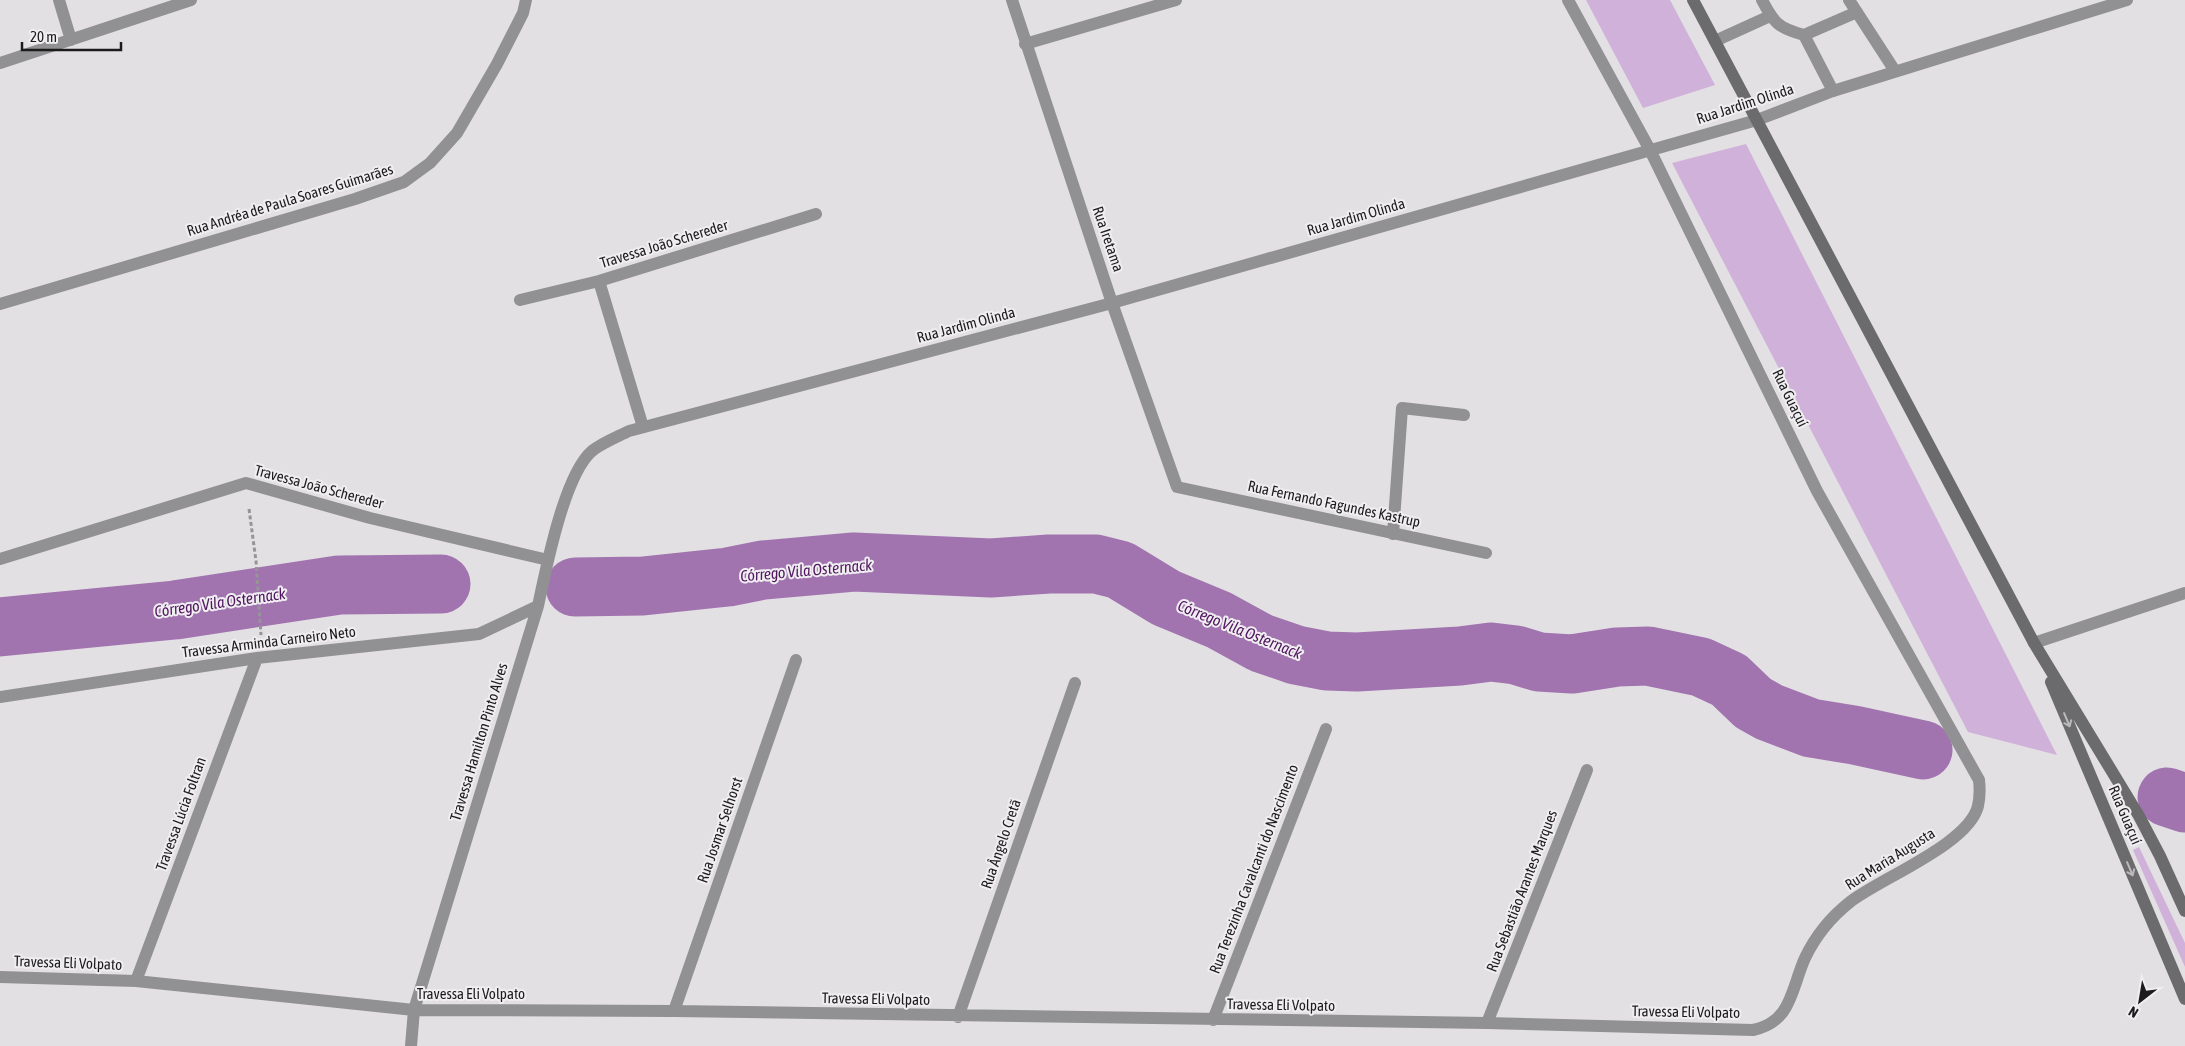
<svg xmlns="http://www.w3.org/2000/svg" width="2185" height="1046" font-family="'Asap Condensed',sans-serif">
<rect width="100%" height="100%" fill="#e3e0e3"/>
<!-- green -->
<path fill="#cfb1da" d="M1586 0H1670L1715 85 1643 108Z
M1746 144 2057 755 1968 732 1672 163Z
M2139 847 2185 943V967L2133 850Z"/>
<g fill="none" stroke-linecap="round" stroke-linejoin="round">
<!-- river -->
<path stroke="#a174b0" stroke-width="59" d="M575 587 643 586 728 577 763 570 854 562 991 568 1049 564H1096L1120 570 1166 598 1219 620 1261 643 1296 655 1327 661 1357 662 1460 656 1491 652 1516 655 1539 662 1572 664 1617 657 1648 656 1701 667 1729 680 1753 703 1769 712 1811 728 1854 735 1923 750
M0 627 175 610 339 585 441 584
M2167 797 2185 803"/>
<!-- path -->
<path stroke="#979497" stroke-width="3" stroke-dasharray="4 2.5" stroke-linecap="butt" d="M249 509 256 561 261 635"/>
<!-- lane -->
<path stroke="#919092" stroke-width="12" d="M1762 0C1774 23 1778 28 1804 35L1857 12
M1849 0 1895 71
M1804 35 1833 91
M1715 41 1770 16
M599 281 643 427
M520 300 599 281 816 214
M1393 534 1402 408 1464 415"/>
<!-- street -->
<path stroke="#919092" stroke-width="12" d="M59 0 71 40
M1012 0 1112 303 1177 487 1486 553
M1025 44 1176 0
M0 63 191 0
M0 304 355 199 404 182 430 163 457 133 497 64 523 13 526 0
M0 559 246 483 370 518 548 560
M2034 643 2185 593
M0 697 257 658 479 634 538 606
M0 977 136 981 414 1010 674 1011 1487 1023 1753 1030C1792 1022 1791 989 1805 958 1815 937 1831 917 1850 902 1881 878 1969 844 1978 806 1980 797 1980 789 1979 780L1817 491 1650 150 1568 0
M136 981 257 658
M674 1011 796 660
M958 1017 1075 683
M1213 1020 1326 729
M1487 1023 1587 770
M411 1046 414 1010 538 606C546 569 564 475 592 451 602 443 617 437 629 431L1112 303 1757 120 1833 91 2127 0"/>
<!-- secondary -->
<path stroke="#6b6a6c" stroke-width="12" d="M1693 0 2034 643 2139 816 2160 856 2185 911
M2051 682 2185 999"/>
</g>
<!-- one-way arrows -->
<defs><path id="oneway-shaft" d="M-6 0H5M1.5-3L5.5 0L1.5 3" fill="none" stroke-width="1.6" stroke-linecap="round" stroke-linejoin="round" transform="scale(1.25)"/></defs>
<g stroke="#bbb9bc">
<use href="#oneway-shaft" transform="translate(2067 720) rotate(67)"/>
<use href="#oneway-shaft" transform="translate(2130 869) rotate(67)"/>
</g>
<g text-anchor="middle" stroke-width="4" stroke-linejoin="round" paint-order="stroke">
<!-- street labels -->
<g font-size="15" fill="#1d1c1d" stroke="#f0eef1">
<text transform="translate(1745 104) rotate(-18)" y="5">Rua Jardim Olinda</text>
<text transform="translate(290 200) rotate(-17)" y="5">Rua Andréa de Paula Soares Guimarães</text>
<text transform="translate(1356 217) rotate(-16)" y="5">Rua Jardim Olinda</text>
<text transform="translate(1108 239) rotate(71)" y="5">Rua Iretama</text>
<text transform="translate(664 244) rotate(-17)" y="5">Travessa João Schereder</text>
<text transform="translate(966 325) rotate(-15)" y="5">Rua Jardim Olinda</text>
<text transform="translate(1790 398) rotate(64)" y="5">Rua Guaçuí</text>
<text transform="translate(319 487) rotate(15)" y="5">Travessa João Schereder</text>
<text transform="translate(1334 504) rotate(12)" y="5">Rua Fernando Fagundes Kastrup</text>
<text transform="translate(269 642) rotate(-7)" y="5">Travessa Arminda Carneiro Neto</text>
<text transform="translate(479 742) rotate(-73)" y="5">Travessa Hamilton Pinto Alves</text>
<text transform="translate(181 814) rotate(-70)" y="5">Travessa Lúcia Foltran</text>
<text transform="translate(2125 815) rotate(67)" y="5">Rua Guaçuí</text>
<text transform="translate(720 830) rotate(-71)" y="5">Rua Josmar Selhorst</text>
<text transform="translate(1001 844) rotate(-71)" y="5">Rua Ângelo Cretã</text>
<text transform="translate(1890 859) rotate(-32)" y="5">Rua Maria Augusta</text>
<text transform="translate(1254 869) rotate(-69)" y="5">Rua Terezinha Cavalcanti do Nascimento</text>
<text transform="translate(1522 891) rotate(-69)" y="5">Rua Sebastião Arantes Marques</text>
<text transform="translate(68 963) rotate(2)" y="5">Travessa Eli Volpato</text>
<text x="471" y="999">Travessa Eli Volpato</text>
<text transform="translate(876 999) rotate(1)" y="5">Travessa Eli Volpato</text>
<text transform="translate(1281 1005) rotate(1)" y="5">Travessa Eli Volpato</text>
<text transform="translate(1686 1012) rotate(1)" y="5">Travessa Eli Volpato</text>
</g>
<!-- water labels -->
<g font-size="16" font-style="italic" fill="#501660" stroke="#f0eef1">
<text transform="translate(806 570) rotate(-5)" y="6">Córrego Vila Osternack</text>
<text transform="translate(220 602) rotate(-8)" y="6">Córrego Vila Osternack</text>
<text transform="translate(1240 629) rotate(22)" y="6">Córrego Vila Osternack</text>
</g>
</g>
<!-- north arrow -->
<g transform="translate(2140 1001) rotate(211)" stroke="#f0eef1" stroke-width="4" paint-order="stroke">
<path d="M0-4L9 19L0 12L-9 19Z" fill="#1d1c1d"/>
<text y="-8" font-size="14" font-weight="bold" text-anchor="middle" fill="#1d1c1d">N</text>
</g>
<!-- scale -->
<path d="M22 42v8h99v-8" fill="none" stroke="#1d1c1d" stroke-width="2.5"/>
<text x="30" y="42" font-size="15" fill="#1d1c1d" stroke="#f0eef1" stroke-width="4" paint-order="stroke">20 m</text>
</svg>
